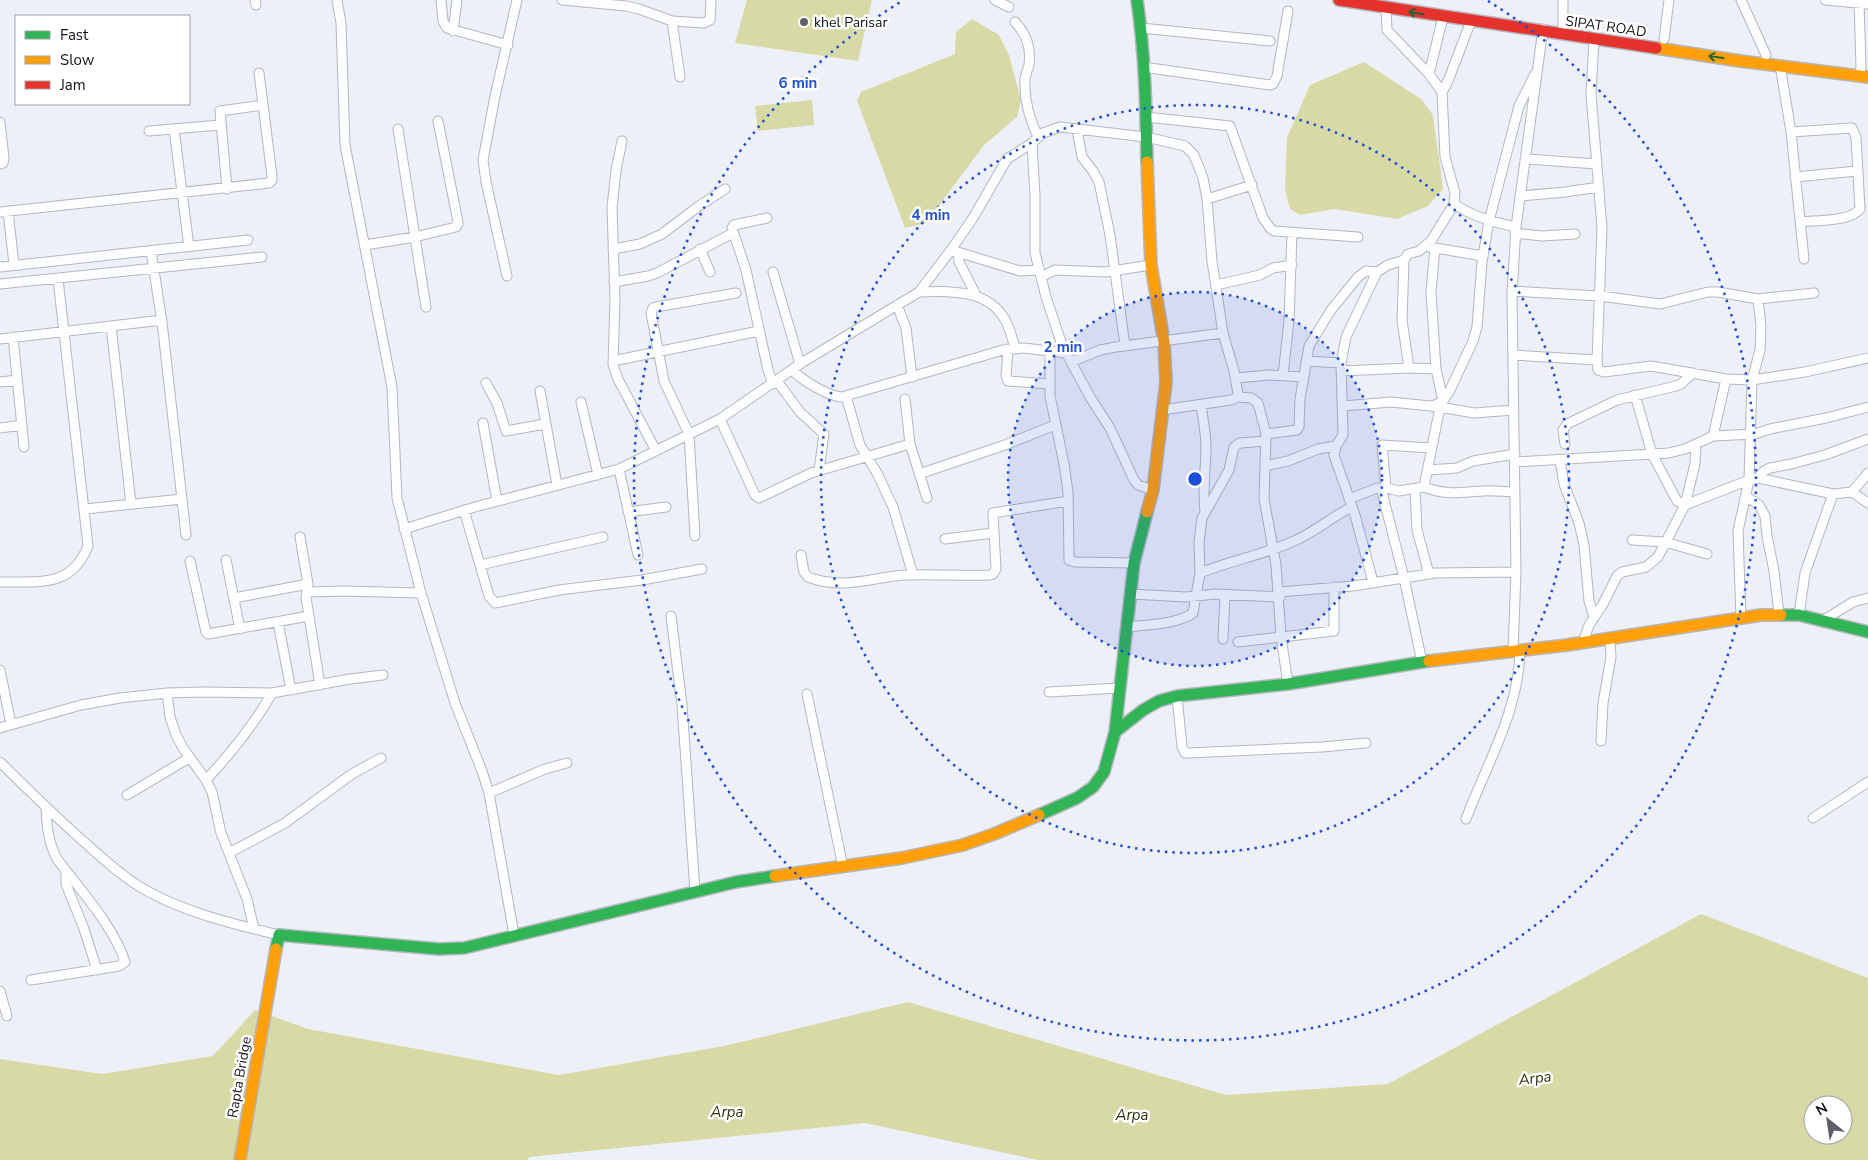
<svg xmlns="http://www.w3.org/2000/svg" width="1868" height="1160" font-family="'Nunito Sans',sans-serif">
<rect width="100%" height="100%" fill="#edf0f8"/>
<!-- water -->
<path fill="#d8daa5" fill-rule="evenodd" d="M747 0H872L858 61 735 43Z
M972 19 999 35 1009 55 1021 100 1017 117 984 145 926 223 905 228 857 101 861 92 955 54 956 32Z
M1364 62 1421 99 1433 115 1443 189 1428 206 1397 219 1335 209 1300 215 1290 209 1285 190 1287 138 1310 85Z
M812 100 814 125 758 131 755 106Z
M1701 914 1868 978V1160H1038L865 1123 529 1157 528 1160H0V1059L102 1074 213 1056 255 1010 308 1029 559 1075 724 1046 908 1002 1226 1095 1388 1084ZM1813 1105H1843V1135H1813Z"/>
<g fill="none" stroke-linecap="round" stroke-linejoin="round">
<!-- street casing -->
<g stroke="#b4b7be" stroke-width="11">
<path id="street" d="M255 0 256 5
M337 0 341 23 345 145 392 387 397 498 421 593 455 703 482 771 489 793 514 935
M441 0 443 21 447 28 508 45
M562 0 626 6 639 9 672 21 704 23 710 20 711 0
M995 0 1009 7
M1563 0V26
M1741 0 1766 55
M1825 0 1868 4
M1859 0 1861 67 1859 76
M1386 8 1387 30 1429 74 1442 92 1445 157 1455 193 1454 204 1431 241 1419 251 1408 254 1404 260 1402 320 1409 368
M672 21 680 77
M1015 22C1027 35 1031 47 1029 65 1028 70 1025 75 1025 80 1024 99 1030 120 1038 137
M1141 28 1270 41
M453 31 457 0
M1594 39 1591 94 1602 228 1597 360 1598 370 1604 372 1651 366 1726 379 1752 380 1805 372 1868 358
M1664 39 1669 0
M1780 65 1791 132 1804 259
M1143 67 1270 85 1273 84 1277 76 1288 11
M1429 74 1443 17
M1442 92 1448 81 1471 21
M1146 117 1230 126 1263 218 1270 228 1274 231 1358 237
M0 122 4 158 3 163 0 164
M174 129 189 247
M398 129 426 307
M1077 130 1082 157 1093 171 1099 182 1110 235 1125 346
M149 131 220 125
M1791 132 1852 128 1856 137 1860 209C1850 222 1817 220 1801 222
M622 141 616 170 612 208 615 299 613 365 618 379 656 451
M1032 143 1035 196V253L1046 297 1062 345 1090 397 1110 428 1134 480 1138 485 1153 490
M1526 159 1597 164
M1795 177 1857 171
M227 189 220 111 263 105
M1520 196 1565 192 1599 187
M1207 199 1252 185
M1454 204C1474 217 1493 222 1516 227
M8 211 14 265
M0 212 269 183 272 180V176L259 73
M767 218 734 225 732 228 746 270 768 370 773 384
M1515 233 1542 236 1575 234
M365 245 415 237 456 227 458 224 457 217 438 121
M1429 247 1483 256
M613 249 640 244 662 234 699 206 725 189
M700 249 710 272
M951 250 1020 271 1039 270
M151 251 162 322 186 535
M958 252 959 262 976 295
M0 267 248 240
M773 272 800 364
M507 276 486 182 483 160 495 96 517 0
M1041 277 1055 270 1105 272 1151 265
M614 282 648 276 657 273 733 233
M0 284 262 257
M1216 285 1260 275 1273 268 1292 265
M1512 291 1600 296 1660 304 1708 292H1718L1758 299 1814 293
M919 292C953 291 993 289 1008 326 1011 333 1013 341 1015 348
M1758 299 1761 327 1760 350 1752 380 1749 480 1746 494 1747 497 1759 505 1765 516 1767 536 1774 571 1779 614
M897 305 906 328 912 377
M111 326 131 504
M13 337 24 447
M0 339 162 320
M1008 349 1006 376 1008 381 1050 384
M1050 352V396L1064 464 1068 492 1069 560 1075 562 1134 563
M1513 355 1597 360
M613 361 759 331
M1306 361 1341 363
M1071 362 1100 350 1116 347 1223 333
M792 370C802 380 827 396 842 397L1003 350 1024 348 1066 353
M1341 371 1409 368 1436 369 1431 292 1435 248
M1283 375 1289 321 1292 233
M1236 378 1269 375 1303 377
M777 381 800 412 824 434 819 470
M0 382 17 380
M486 383 497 403 506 431 545 424
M540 391 557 485
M1635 395 1652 454 1677 501 1685 505 1749 480 1758 478 1833 494 1852 492 1868 473
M846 396 860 445 877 473 893 507 913 575
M1238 397 1251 398 1258 403 1266 434 1264 499 1276 565 1281 637 1288 684
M905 399 910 444 927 498
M581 402 598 475
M1201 405C1203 419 1206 433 1206 448 1206 469 1202 489 1205 511
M1342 406 1391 402 1440 407 1474 413 1514 410
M1433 406 1443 401 1450 390 1473 341 1477 327 1482 262 1489 221 1519 106 1535 74
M720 419 755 495 759 498 811 473 910 444
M483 423 497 501
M0 428 22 425
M1266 434 1297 430 1299 427 1300 399 1309 346 1331 310 1358 277 1366 271 1377 272
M1713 436 1726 379
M1565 444 1563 430 1567 424 1617 400 1676 386 1681 384 1693 373
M1560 460 1564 484 1579 523 1584 545 1589 601 1594 618
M1515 462 1669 453 1685 449 1713 436 1755 434 1770 429 1826 418 1868 407
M1265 466 1288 461 1318 449 1336 446
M619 469 638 555
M1428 470 1457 468 1473 461 1515 454
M919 474 1005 445 1055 425
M1758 478 1764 471 1770 468 1791 464 1825 455 1868 439
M1424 487C1448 496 1460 492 1483 491 1494 490 1505 492 1515 492
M1381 488 1404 578 1422 662
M1386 488 1382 445 1432 448
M1415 489 1417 530 1429 574
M1852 492 1868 503
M1349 499 1377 488H1386L1399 491 1424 487 1440 407 1443 401 1436 369
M85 509 182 499
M464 510 489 596 495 603 559 590 642 580 702 569
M628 512 666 507
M404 529 475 507 619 469 720 419 803 362 919 292 951 250 973 218 1007 159 1032 143 1043 133 1060 127 1146 137 1185 146 1194 155 1203 178 1207 199 1212 261 1223 333 1234 371 1238 394V397L1231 400 1162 410
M695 536 689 434 664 381 651 313 653 308 656 307 736 293
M300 537 308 584 306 598 309 616 320 685
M945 539 993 533
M1632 540 1665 542 1707 554
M801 555 804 572 808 577C842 590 870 578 904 575 932 574 961 576 990 575L993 574 996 569 993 513 1068 501
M226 560 240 629
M190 561 206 632 208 634 309 616
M480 565 603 537
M1200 573C1230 561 1262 555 1292 542 1314 533 1331 517 1352 507
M0 582C38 581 71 589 88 546L58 279
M1373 582 1355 515 1334 455 1336 446 1343 435 1341 363 1346 337 1377 272 1388 265 1404 260
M307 592 343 591 421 593
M1279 592 1353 586 1435 573 1516 572
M1131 594 1186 597 1216 594 1280 597
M234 598 308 584
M1799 615 1805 573 1833 494
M671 616 682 705 695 891
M1741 618 1738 531 1746 494
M1822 621 1853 602 1868 598
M278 622 291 690
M1127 627C1145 625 1179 624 1193 613L1200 573 1199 542 1202 518 1229 470 1234 447 1240 443 1266 441
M1223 639 1225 595
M1238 642 1334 631V587
M1583 643 1589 625 1603 604 1617 576 1622 572 1646 567 1658 557 1685 505 1695 464 1696 444
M1513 651 1516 572 1512 295 1516 227 1543 29
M0 670 11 724
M1049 692 1120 688
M167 693 170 717 176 735 183 748 206 780 212 792 221 833 247 899 254 929
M807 694 843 867
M1177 696 1182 747 1185 753H1189L1322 747 1366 743
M0 728 81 705 120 698 167 693 203 692 272 693 350 679 383 675
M1601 741 1603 703 1611 657 1610 639
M0 762C27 789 54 815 83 841 103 859 125 879 149 892 190 914 234 924 279 935
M206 780C231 753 254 725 272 693
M489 793 545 769 567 763
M127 795 189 758
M1813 818 1868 782
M1466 819C1487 763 1519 711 1520 650
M229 853 285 823 352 774 381 758
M66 871V884L84 929 97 970
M31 980 119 966 125 962C115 928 78 887 57 859 48 842 47 826 46 808
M0 991 7 1016"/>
</g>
<!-- fast casing -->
<g stroke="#b4b7be" stroke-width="14">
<path id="fast" d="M1137 0C1145 53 1146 108 1147 162
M1781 615H1799L1868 632
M1115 732 1143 710 1159 701 1177 696 1288 684 1429 661
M1039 815 1077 798 1093 787 1104 772 1115 732 1134 563 1147 512
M276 949 279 935 439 949 464 948 736 882 775 876"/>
</g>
<!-- slow casing -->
<g stroke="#b4b7be" stroke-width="14">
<path id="slow" d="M1656 48 1740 61 1868 77
M1147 162 1151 265 1164 342 1166 382 1153 490 1147 512
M1429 661 1567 645 1761 615H1781
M775 876 902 858 963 845 994 834 1039 815
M240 1160 276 949"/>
</g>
<!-- jam casing -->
<g stroke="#b4b7be" stroke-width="14">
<path id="jam" d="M1339 0 1656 48"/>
</g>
<!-- street -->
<use href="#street" stroke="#fcfdfe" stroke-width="9"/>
<!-- fast -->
<use href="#fast" stroke="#30b455" stroke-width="11"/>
<!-- slow -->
<use href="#slow" stroke="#ff9f0a" stroke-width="11"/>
<!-- jam -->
<use href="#jam" stroke="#e5322d" stroke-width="11"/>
</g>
<!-- one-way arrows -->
<defs><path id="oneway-shaft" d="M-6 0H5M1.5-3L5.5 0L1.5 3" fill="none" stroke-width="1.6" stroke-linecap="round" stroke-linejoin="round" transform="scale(1.25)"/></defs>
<g stroke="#206437">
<use href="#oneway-shaft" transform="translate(1416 13) rotate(-171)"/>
<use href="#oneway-shaft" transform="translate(1716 57) rotate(-172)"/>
</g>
<!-- distance rings -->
<circle cx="1195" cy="479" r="187" fill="#1d4ed8" fill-opacity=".12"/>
<g fill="none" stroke="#1d4ed8" stroke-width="2.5" stroke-dasharray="2.5 5">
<circle cx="1195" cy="479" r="187"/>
<circle cx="1195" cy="479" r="374"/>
<path d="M1488 1A561 561 0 1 1 902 1"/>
</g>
<!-- markers -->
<circle fill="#5e6067" stroke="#fff" stroke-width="2" cx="804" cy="22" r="5"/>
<g text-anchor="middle" stroke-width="5" stroke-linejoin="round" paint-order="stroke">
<!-- poi labels -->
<g font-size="14" fill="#111319" stroke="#fff" text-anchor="start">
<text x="814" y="27">khel Parisar</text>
</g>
<!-- street labels -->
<g font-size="14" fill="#111319" stroke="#fff">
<text transform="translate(1606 26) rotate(8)" y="5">SIPAT ROAD</text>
<text transform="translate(239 1077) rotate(-80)" y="5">Rapta Bridge</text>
</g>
<!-- water labels -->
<g font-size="15" font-style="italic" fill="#2e2e0b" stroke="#fff">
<text transform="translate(1535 1078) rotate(-7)" y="5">Arpa</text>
<text x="727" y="1117">Arpa</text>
<text x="1132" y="1120">Arpa</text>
</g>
</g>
<circle cx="1195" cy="479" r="8" fill="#1d4ed8" stroke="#fff" stroke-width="2.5"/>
<g font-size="15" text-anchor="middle" font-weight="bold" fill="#1d4ed8" stroke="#fff" stroke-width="5" stroke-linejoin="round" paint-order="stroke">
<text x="798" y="88">6 min</text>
<text x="931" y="220">4 min</text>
<text x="1063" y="352">2 min</text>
</g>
<!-- legend -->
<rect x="15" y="15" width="175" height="90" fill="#ffffff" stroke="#a0a1a3"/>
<rect x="25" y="31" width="25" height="8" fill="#30b455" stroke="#a0a1a3"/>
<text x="60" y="40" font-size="15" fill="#111319">Fast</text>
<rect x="25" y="56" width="25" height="8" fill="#ff9f0a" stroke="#a0a1a3"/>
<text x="60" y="65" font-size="15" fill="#111319">Slow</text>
<rect x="25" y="81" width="25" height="8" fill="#e5322d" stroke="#a0a1a3"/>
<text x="60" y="90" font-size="15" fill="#111319">Jam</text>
<!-- north arrow -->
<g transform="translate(1828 1120) rotate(330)"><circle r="24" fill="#ffffff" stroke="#a0a1a3"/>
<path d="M0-4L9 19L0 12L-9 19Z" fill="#5e6067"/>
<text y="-8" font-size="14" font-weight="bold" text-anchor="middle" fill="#111319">N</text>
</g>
</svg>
